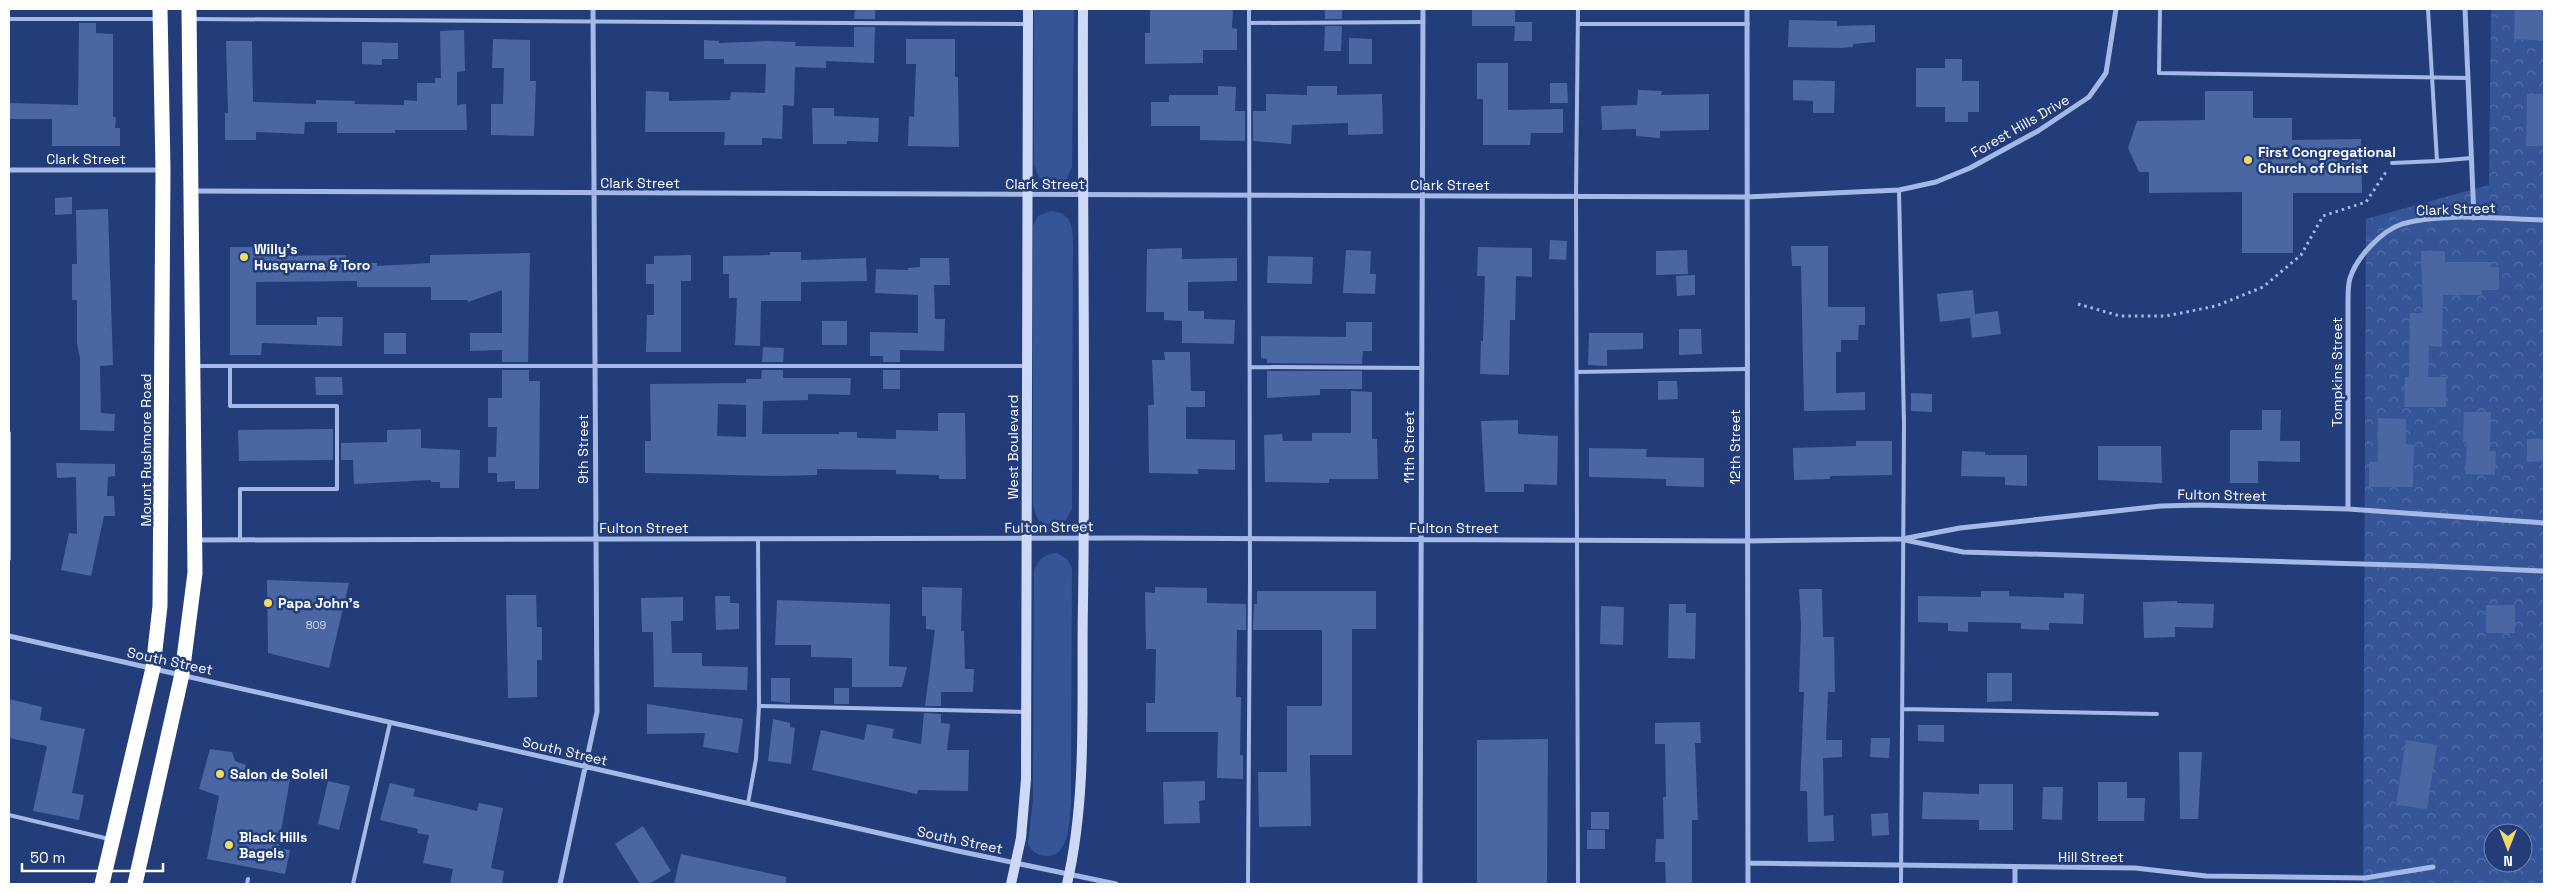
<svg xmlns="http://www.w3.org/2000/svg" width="2553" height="893" font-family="'Space Grotesk',sans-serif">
<defs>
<pattern id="forest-crowns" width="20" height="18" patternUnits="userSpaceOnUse" patternTransform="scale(1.25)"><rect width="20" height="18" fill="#355598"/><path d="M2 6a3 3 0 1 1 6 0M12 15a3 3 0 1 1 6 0" fill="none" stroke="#536ea7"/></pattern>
</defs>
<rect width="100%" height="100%" fill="#223d7a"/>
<!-- green -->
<path fill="#355598" d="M1034 9H1074L1072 167 1066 180 1053 185 1039 178 1034 165Z
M1050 211C1071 212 1073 226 1073 244L1072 509 1065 521 1052 526 1038 520 1033 506V226L1038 216Z
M1057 553 1067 559 1072 568 1071 804C1069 821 1070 857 1046 856 1037 856 1032 851 1028 844L1033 800 1034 570C1039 559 1044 554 1057 553Z"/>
<!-- forest -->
<path fill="url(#forest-crowns)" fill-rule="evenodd" d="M2491 9H2544V884H2363L2366 219 2489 185ZM2493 833H2523V863H2493Z"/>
<!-- building -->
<path fill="#4a67a3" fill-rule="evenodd" d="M855 9H875V19H854Z
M1150 9H1233L1232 28 1237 29V50H1203V63L1145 64V33H1150Z
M1325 9H1342V19H1325Z
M1472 9H1515V22H1532V41H1514L1515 26H1472Z
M2515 9H2544V41L2514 39Z
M1789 20 1837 21V26L1875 25V42L1853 44V47L1840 48 1788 47Z
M79 23H96V33L113 34V117H116L115 128H120V146H52V119H9V103L78 105Z
M1325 26H1342L1341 51H1324Z
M854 27H875L874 63 826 61V68L795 67 794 106 783 105 782 139 762 138V145H724L725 132H645L646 91 669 92V101L730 100 731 92 765 93 766 64H724V59H704V40L719 41V43L767 41 796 42 795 46 854 47Z
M464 30 465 71 457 72V105L466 104 467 130H395V133H337V122H305L304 134 256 132V140H225V113H228L226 41H252L253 102 316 104V100L355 101 354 104 404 105V100L417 101V83H435V78H441L440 31Z
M1349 38 1372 39V64H1349Z
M493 39 530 40V81H536L534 136 491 135V104H503L504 68H492Z
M906 39H955V77H958L959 147 908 146 909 116 914 117 916 64H906Z
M362 42 398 43V59H382V65L362 64Z
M1945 59H1962V81H1979V112H1968V122H1945V107H1916V68H1945Z
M1477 63H1508V110L1563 109V133H1531L1530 145H1483V99H1477Z
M1793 80 1835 81 1834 113H1813V101L1793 100Z
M1550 83H1567L1568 103H1550Z
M1218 86 1236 87 1235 111H1245V141L1200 140V126H1151V102H1169V95H1218Z
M1307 86H1337V95L1382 94 1383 134 1348 135V123L1292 125 1291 144 1253 141V111H1266V94L1307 95Z
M1638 90 1662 91 1661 95 1709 94V130L1660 131V138L1636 136V129L1602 130 1601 106 1637 105Z
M2205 91H2253V118H2292V140L2361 139 2362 193H2293V253H2242V192L2149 193V172H2139L2128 148 2137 121 2205 120Z
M2527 94H2544V146H2526Z
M812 108H834V116L879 118 878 142 847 141V144H813Z
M72 197V214L55 215V198Z
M108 209 113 365 100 366 101 413 115 414 114 431 80 430V358L77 344V300H72V264H77L76 210Z
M1550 240 1567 241 1566 260 1549 259Z
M1791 246H1828V307H1865V325H1859L1858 340H1841V352H1836V393L1865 392V410L1804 411 1801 266H1792Z
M230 247H256V256L346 255V263H377V266L430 263V255L530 253 528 362H502V350L470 351V333H502V290L468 302V300H431V287H357V281L256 282V325H317V317H343L342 346 262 343 261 355H230Z
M1478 247 1532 248V277L1516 276 1515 320H1510L1509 375 1480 374 1481 341H1483L1485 276H1477Z
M1182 248V259L1237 258V281L1188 282V311H1204V319L1235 320 1234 344 1182 343V321L1164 320V312H1146L1147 249Z
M1346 250 1371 251 1370 274H1376L1375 294 1343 293Z
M1687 250 1688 274 1656 275V251Z
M2421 251H2445V262H2490V267H2499V290H2482V295H2443L2442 347 2429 346 2428 377H2446V407H2404L2405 377H2409L2410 313H2423Z
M770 252H801V260L866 258 867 281 801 282V301H761L760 346 735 345 737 298H729V274H723V256L770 255Z
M691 255V281H681V352H646L647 315H654V284H646V264H654V256Z
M1268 256 1313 257 1312 284 1267 283Z
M920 258H949L950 285H934L935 319H945L944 351 900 350V362H883V356H870V332L918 333V295L875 293 876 269 908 270V268L920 267Z
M1695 275V295L1677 296 1676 276Z
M1973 290 1975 314 1998 311 2001 334 1972 338 1970 318 1940 322 1937 294Z
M822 321H847V345H822Z
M1346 322H1372V351H1363L1362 364 1267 363V359L1261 358V336L1346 337Z
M1679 329H1701L1702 354 1679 355Z
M384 333H406V354H384Z
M1589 333H1643V349L1607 350V366L1588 365Z
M763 347 784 348 783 362H762Z
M1164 352H1190L1191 391H1205V407H1186V439L1235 440V470L1198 469V474L1149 473 1148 405H1154L1152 360H1165Z
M502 370H529V381H540L539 489H515V481L497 482V473H488V457H496L497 427H488V398H502Z
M762 370H783V378H851L850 395 808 394V400L763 401 762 434H839V432H857V438L896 439V430L938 431V413H965L966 479H939V475L896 474V470L817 469V475L778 476 645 473V441H651L650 384 746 383V379H761ZM718 404 746 405V437L717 436Z
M883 370H900V389H883Z
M1267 371H1362V389H1320V395L1267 398Z
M315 377H342L343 395H316Z
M1658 381H1677L1678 399 1658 400Z
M1351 391 1372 392V439H1377L1378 479H1329V483L1265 482 1264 435 1282 434 1283 441H1312V433H1351Z
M1911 393 1932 394V412L1911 411Z
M2262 410H2281L2280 441H2300V462L2258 461V483H2230V430H2262Z
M2464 412H2491L2490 451H2496L2495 475 2465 474 2467 442H2463Z
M2378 418 2406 419V444L2414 445 2413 487H2369V462H2378Z
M1518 420V434L1558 436 1557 485 1524 484V492H1485L1481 421Z
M333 429V460L239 461 238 430Z
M421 429V448L460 450 459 488H440V482H431V480L354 484 353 460H341V443L387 442V430Z
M2527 439H2544V461L2527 462Z
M1856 441H1892V475L1830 476V479L1794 480 1793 448 1856 446Z
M2098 446H2161L2162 483 2098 480Z
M1589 448 1647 449 1646 457 1704 458V487L1666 486V479L1589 477Z
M1962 451 1985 452V455H2027V486L2005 485V477L1961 476Z
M56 463 115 464V476L108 477 107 496H114L115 516H104L91 576 61 570 69 533 77 534 76 477 57 478Z
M267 580 349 583 329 668 268 653Z
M922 587 962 588 961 631H964L965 669H974L973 692H941V706H925L935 630 926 629V616H922Z
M1155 587 1207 588V603L1246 604V630H1237L1236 697H1241L1240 755H1243V779L1217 778 1218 732H1146V703H1155L1156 649H1146L1145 592 1155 593Z
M1799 589H1822L1823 637H1834L1835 692H1828L1826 740H1842V757L1823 758 1824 816 1833 815 1834 841 1808 842 1807 791H1800L1804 692H1799L1801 625Z
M1257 591H1376V629H1352V755H1310L1311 826 1259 827 1258 772H1287V706H1322V630H1253L1254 604H1257Z
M1981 591H2009V596L2064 598V593L2084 594 2083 624 2049 623V630L2021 629V623L1968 622V632L1948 631V623L1918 622V596L1981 597Z
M506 595H536L537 627H542V660H537V697L508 698Z
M715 596H730V603H739V629L716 630Z
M683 597V621H671L672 653H702V666L748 667 747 690 654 687 653 632H642L641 598Z
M777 600 890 604 889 666 907 667 902 687H852V658L811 657V645H775Z
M2177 601V603L2214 604 2213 628 2175 627V637L2144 638 2143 602Z
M1669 604H1686V613H1696L1695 659 1668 658Z
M2486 605H2515V633H2486Z
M1601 606 1624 607 1623 645 1600 644Z
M1987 673H2012V701L1987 702Z
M771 678H790V703L771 701Z
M834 688H849V704H834Z
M9 699 42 707 40 720 85 729 72 793 84 795 79 820 33 811 47 746 9 738Z
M647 704 743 719 738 753 703 747 705 733 647 734Z
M924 713 941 714V723L950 724 947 750H969L968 791 918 790 917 794 812 770 821 730 864 740 867 724 894 729 892 738 921 744Z
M773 719 790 723V727L795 728 791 764 768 761Z
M1700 722 1701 743H1695L1698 820H1692V884H1666L1665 862H1655L1656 839H1664L1663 797H1666L1665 744H1655V723Z
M1918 725H1944V742L1918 741Z
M1871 738H1890L1889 758 1870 757Z
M1548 739 1547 884H1477V740Z
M2406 740 2437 745 2427 809 2396 805Z
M210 749 232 752 235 761 246 765 245 770 290 779 278 848 290 850 285 874 207 859 219 796 199 789Z
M2179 752H2202L2198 819H2180Z
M328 781 350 786 339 830 318 824Z
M1205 781V800L1199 801 1200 823 1164 824 1163 782Z
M2098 782H2127V798H2145L2144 821H2098Z
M390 783 415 789 413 796 477 811 479 803 503 808 491 868 504 871 502 884H450L453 869 423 863 429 835 417 833 418 829 380 820Z
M1979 784H2013V830H1979V820L1922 819 1923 792 1979 794Z
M2043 787H2063L2062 820 2042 819Z
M1591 812H1609V829H1591Z
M1888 813 1889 835 1872 836 1871 814Z
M643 826 671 871 649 884H640L615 844Z
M1587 830H1605V849H1587Z
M681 854 786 877V884H674Z"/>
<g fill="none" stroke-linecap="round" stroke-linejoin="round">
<!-- path -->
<path stroke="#a4b9e5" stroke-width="3" stroke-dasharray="2.5 4" stroke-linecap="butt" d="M2078 304 2120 316H2166L2216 306 2263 287 2301 255 2323 216 2366 202 2386 172"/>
<!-- lane -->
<path stroke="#a4b9e5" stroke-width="4" d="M2160 9 2159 73 2468 78
M2428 9 2437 161 2471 158
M9 19H158
M193 19 1028 24
M1249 23 1423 22
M1578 24H1748
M2392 163 2437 161
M1899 190 1904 424 1901 884
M197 366H1027
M230 366V406H337V489H240V539
M1250 367 1420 368
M1577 372 1746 369
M9 433V559
M758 539 759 706
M1902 709 2157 714
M748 803 756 759 759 706 1026 712
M9 815 109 839
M247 884 248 879
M353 884 390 723
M1248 884 1250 579 1249 9
M1578 884 1576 196 1578 9"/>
<!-- street -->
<path stroke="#a4b9e5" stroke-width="5" d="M1747 9 1748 884
M2465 9 2474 218
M9 170H161
M193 191 1746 197 1899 190 1936 182 1970 168 2038 131 2089 97 2106 73 2116 9
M2348 509V301C2348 294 2348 285 2350 278 2357 257 2381 231 2402 224 2442 212 2502 219 2544 220
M197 540 1136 538 1746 541 1902 539 1960 528 2161 506 2200 505 2348 509 2544 523
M1905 540 1963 552 2430 566 2544 571
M9 636 958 851 1116 884
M1748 863 2135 868 2206 876 2365 878 2433 867
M560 884 597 712 593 9
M1420 884 1423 9
M2015 884V868"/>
<!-- secondary -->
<path stroke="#cdd9f5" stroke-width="10" d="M1011 884 1021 838 1026 779 1028 9
M1067 884C1088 793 1081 696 1083 603 1086 405 1082 207 1083 9"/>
<!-- highway -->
<path stroke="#fff" stroke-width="15" d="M102 884 153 668 160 606 163 170 160 9
M135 884 182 674 195 573 189 9"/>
</g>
<!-- markers -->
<g fill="#f1da66" stroke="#223d7a" stroke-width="2">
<circle cx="2248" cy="160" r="5"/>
<circle cx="244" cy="257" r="5"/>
<circle cx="268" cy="603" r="5"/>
<circle cx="220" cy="774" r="5"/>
<circle cx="229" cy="845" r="5"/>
</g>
<g text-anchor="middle" stroke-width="5" stroke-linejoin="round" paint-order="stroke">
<!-- number labels -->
<g font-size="11" fill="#d2d9e8">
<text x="316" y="629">809</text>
</g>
<!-- street labels -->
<g font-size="14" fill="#fff" stroke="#223d7a">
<text transform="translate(2020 126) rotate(-30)" y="5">Forest Hills Drive</text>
<text x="86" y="164">Clark Street</text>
<text x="640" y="188">Clark Street</text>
<text x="1045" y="189">Clark Street</text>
<text x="1450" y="190">Clark Street</text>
<text transform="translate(2456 209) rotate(-2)" y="5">Clark Street</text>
<text transform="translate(2337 372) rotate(-90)" y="5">Tompkins Street</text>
<text transform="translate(1013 447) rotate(-90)" y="5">West Boulevard</text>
<text transform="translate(1409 447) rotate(-90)" y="5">11th Street</text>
<text transform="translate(1735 447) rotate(-90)" y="5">12th Street</text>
<text transform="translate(583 449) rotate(-90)" y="5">9th Street</text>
<text transform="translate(146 450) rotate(-90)" y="5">Mount Rushmore Road</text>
<text transform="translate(2222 495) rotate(1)" y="5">Fulton Street</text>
<text transform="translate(1049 527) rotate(-1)" y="5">Fulton Street</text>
<text x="644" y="533">Fulton Street</text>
<text x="1454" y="533">Fulton Street</text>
<text transform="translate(170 661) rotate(12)" y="5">South Street</text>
<text transform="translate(565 751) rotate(13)" y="5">South Street</text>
<text transform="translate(960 840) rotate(12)" y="5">South Street</text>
<text x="2091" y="862">Hill Street</text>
</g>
<!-- poi labels -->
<g font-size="14" font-weight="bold" fill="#fff" stroke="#223d7a" text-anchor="start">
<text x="2258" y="157">First Congregational<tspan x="2258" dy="16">Church of Christ</tspan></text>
<text x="254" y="254">Willy's<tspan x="254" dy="16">Husqvarna &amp; Toro</tspan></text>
<text x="278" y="608">Papa John's</text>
<text x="230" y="779">Salon de Soleil</text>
<text x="239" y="842">Black Hills<tspan x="239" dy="16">Bagels</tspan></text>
</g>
</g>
<!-- border -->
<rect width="2553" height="893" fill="none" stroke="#ffffff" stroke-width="20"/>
<!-- north arrow -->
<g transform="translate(2508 848) rotate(180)"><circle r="24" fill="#223d7a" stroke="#7a8baf"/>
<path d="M0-4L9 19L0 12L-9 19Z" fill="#f1da66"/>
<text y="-8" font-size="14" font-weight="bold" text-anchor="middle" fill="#ffffff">N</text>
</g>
<!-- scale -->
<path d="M22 863v8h141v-8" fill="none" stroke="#ffffff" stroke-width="2.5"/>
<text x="30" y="863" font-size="15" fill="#ffffff" stroke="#223d7a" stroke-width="4" paint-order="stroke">50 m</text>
</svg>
